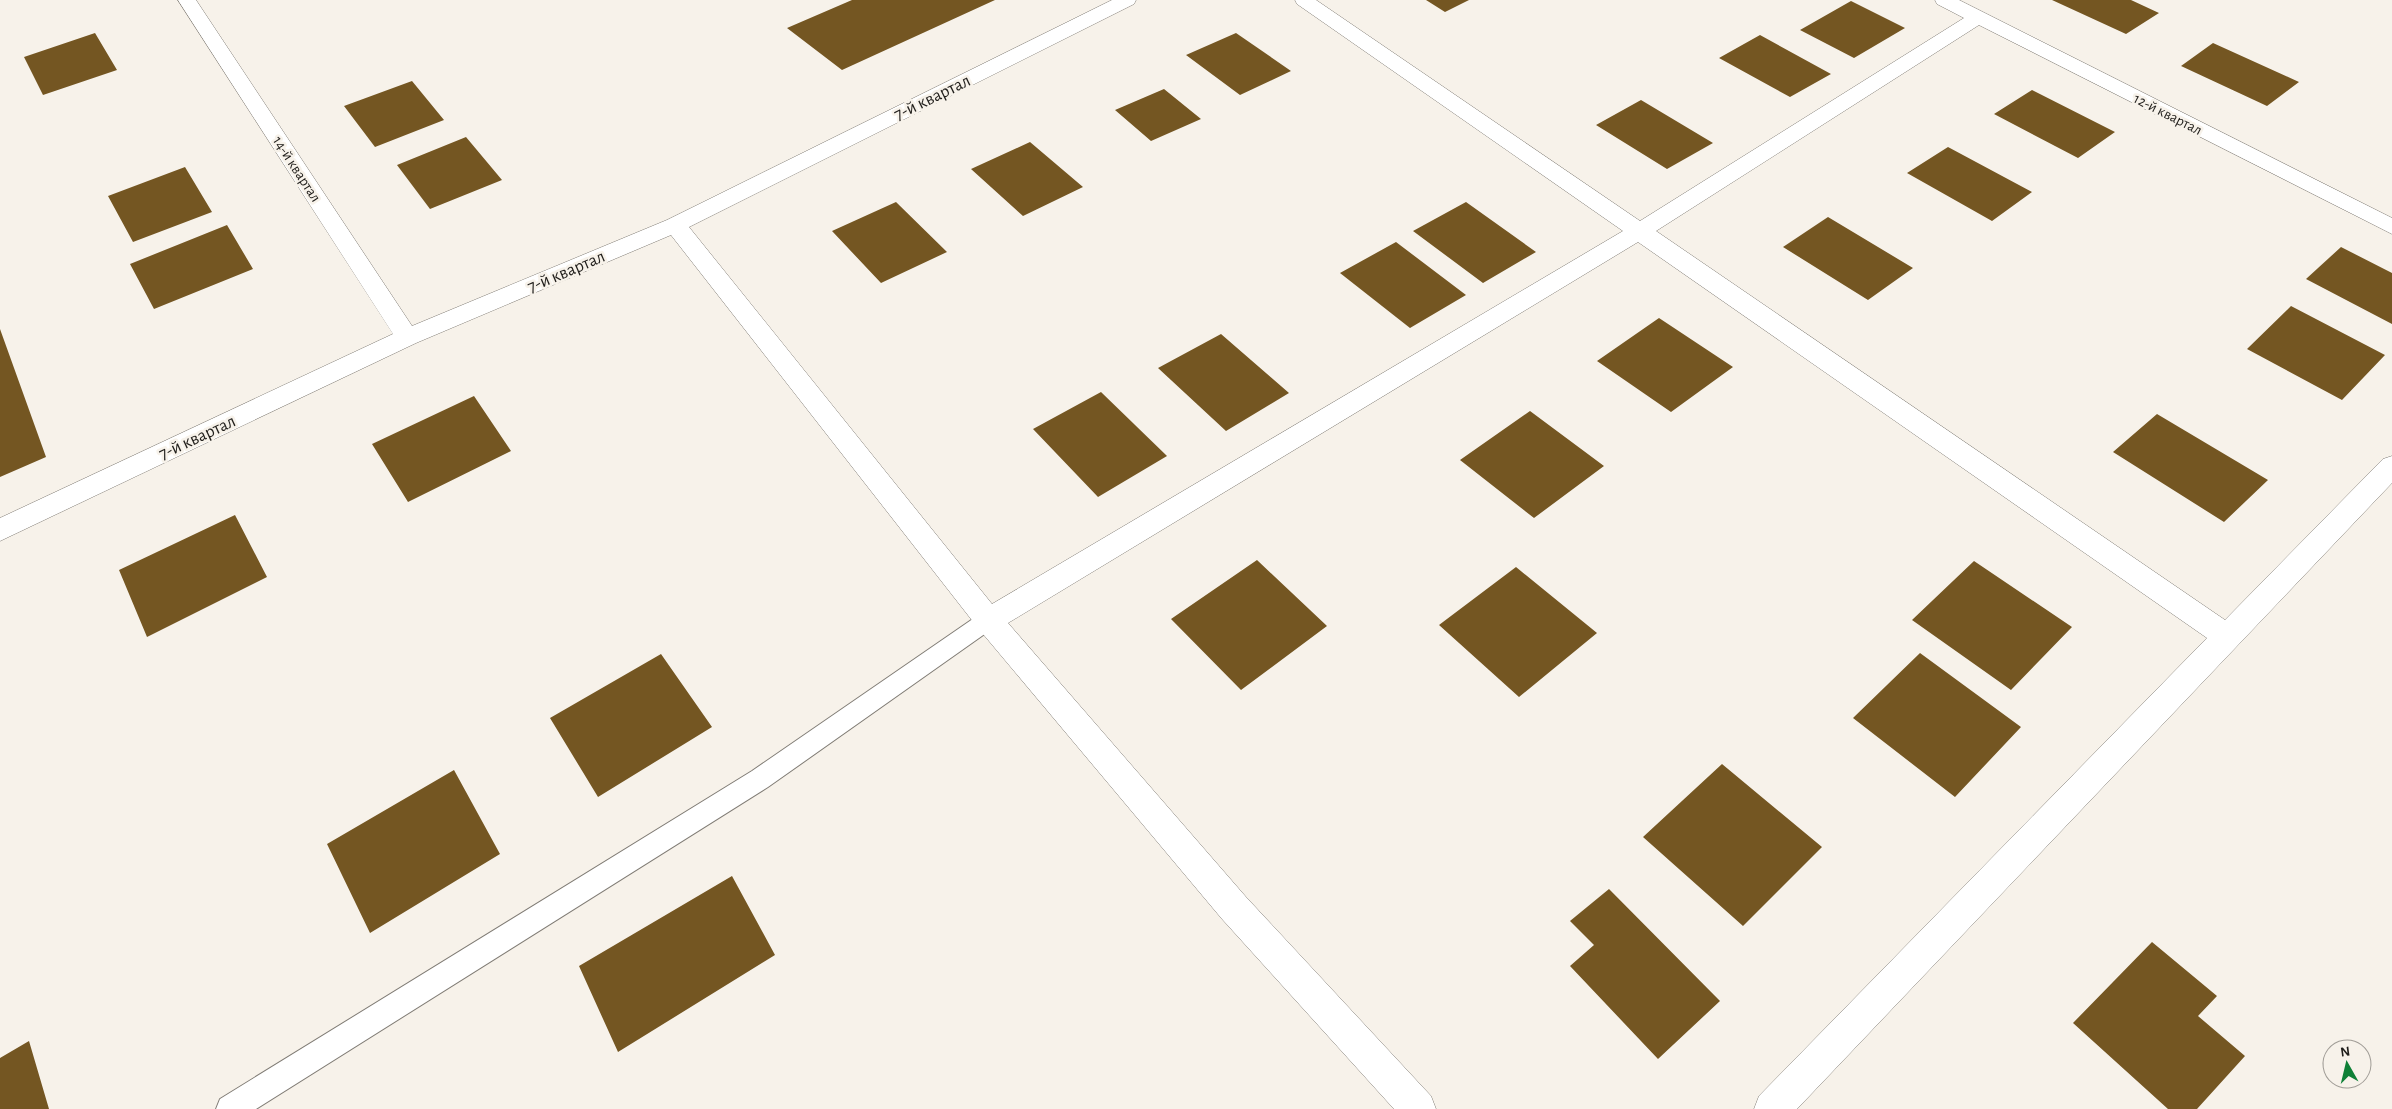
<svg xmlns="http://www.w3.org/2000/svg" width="2392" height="1109" font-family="'Alegreya Sans',sans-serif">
<rect width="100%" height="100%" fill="#f7f2ea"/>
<!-- building -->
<path fill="#745622" d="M852 0H995L842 70 787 28Z
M1426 0H1469L1445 12Z
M2052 0H2131L2159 13 2126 34Z
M1851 1 1905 28 1854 58 1800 30Z
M95 33 117 70 43 95 24 57Z
M1236 33 1291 71 1240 95 1186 55Z
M1760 35 1831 74 1790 97 1719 58Z
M2213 43 2299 82 2267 106 2181 66Z
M412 81 444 120 375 147 344 106Z
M1164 89 1201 119 1151 141 1115 110Z
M2032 90 2115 132 2078 158 1994 114Z
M1641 100 1713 143 1667 169 1596 125Z
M466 137 502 180 430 209 397 165Z
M1030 142 1083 187 1023 216 971 169Z
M1948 147 2032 192 1992 221 1907 173Z
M185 167 212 212 133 242 108 196Z
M896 202 947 252 881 283 832 231Z
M1466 202 1536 252 1483 283 1413 231Z
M1828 217 1913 268 1868 300 1783 247Z
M227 225 253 269 154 309 130 264Z
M1396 242 1466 295 1410 328 1340 273Z
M2341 247 2392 273V324L2306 279Z
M2291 306 2385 355 2342 400 2247 349Z
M1659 318 1733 367 1671 412 1597 361Z
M0 329 46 457 0 477Z
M1221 334 1289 393 1226 431 1158 368Z
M1101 392 1167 456 1098 497 1033 429Z
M474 396 511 451 408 502 372 444Z
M1530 411 1604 466 1534 518 1460 460Z
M2157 414 2268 480 2224 522 2113 452Z
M235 515 267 577 147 637 119 570Z
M1257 560 1327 626 1241 690 1171 619Z
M1974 561 2072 627 2011 690 1912 620Z
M1516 567 1597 633 1519 697 1439 625Z
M1920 653 2021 727 1955 797 1853 718Z
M661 654 712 727 598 797 550 718Z
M1722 764 1822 847 1743 926 1643 837Z
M454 770 500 854 370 933 327 844Z
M732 876 775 955 618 1052 579 966Z
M1609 889 1720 1001 1658 1059 1570 966 1594 945 1570 921Z
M2152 942 2217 996 2198 1016 2245 1056 2197 1109H2168L2073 1023Z
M29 1041 49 1109H0V1058Z"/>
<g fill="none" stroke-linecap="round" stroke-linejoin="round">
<!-- service casing -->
<g stroke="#807c75" stroke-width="2">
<path id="service" d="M988 611 996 614 999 620 996 626 768 787 256 1109H216L220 1099 752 771 980 614Z"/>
</g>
<!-- minor casing -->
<g stroke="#807c75" stroke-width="1">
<path id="minor" d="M178 0H196L412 326 667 220 1112 0H1136L1134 4 689 227 992 604 1623 231 1297 4 1295 0H1316L1640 221 1964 18 1937 4 1935 0H1959L2392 218V234L1979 25 1656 231 2225 620 2383 459 2392 456V483L1797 1109H1754L1759 1096 2207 638 1638 242 1008 623 1246 897 1431 1096 1436 1109H1394L1222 919 978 628 671 235 416 343 0 541V518L393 334Z"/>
</g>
<!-- service -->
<use href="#service" fill="#fff" fill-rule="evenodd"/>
<!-- minor -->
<use href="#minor" fill="#fff" fill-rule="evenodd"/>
</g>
<g text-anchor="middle" stroke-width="5" stroke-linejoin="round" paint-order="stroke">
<!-- far-street labels -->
<g font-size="15" fill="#201e1b" stroke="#f7f2ea">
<text transform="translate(2168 114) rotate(27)" y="5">12-й квартал</text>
<text transform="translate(297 169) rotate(57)" y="5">14-й квартал</text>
</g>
<!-- street labels -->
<g font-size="18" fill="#201e1b" stroke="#f7f2ea">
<text transform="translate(932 97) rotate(-26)" y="6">7-й квартал</text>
<text transform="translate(566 271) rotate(-23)" y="6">7-й квартал</text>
<text transform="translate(197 437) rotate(-25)" y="6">7-й квартал</text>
</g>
</g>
<!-- north arrow -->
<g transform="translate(2347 1064) rotate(352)"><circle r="24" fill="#f7f2ea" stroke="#a19d97"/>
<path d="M0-4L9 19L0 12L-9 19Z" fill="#0f8037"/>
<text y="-8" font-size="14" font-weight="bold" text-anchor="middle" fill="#201e1b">N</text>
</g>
</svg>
